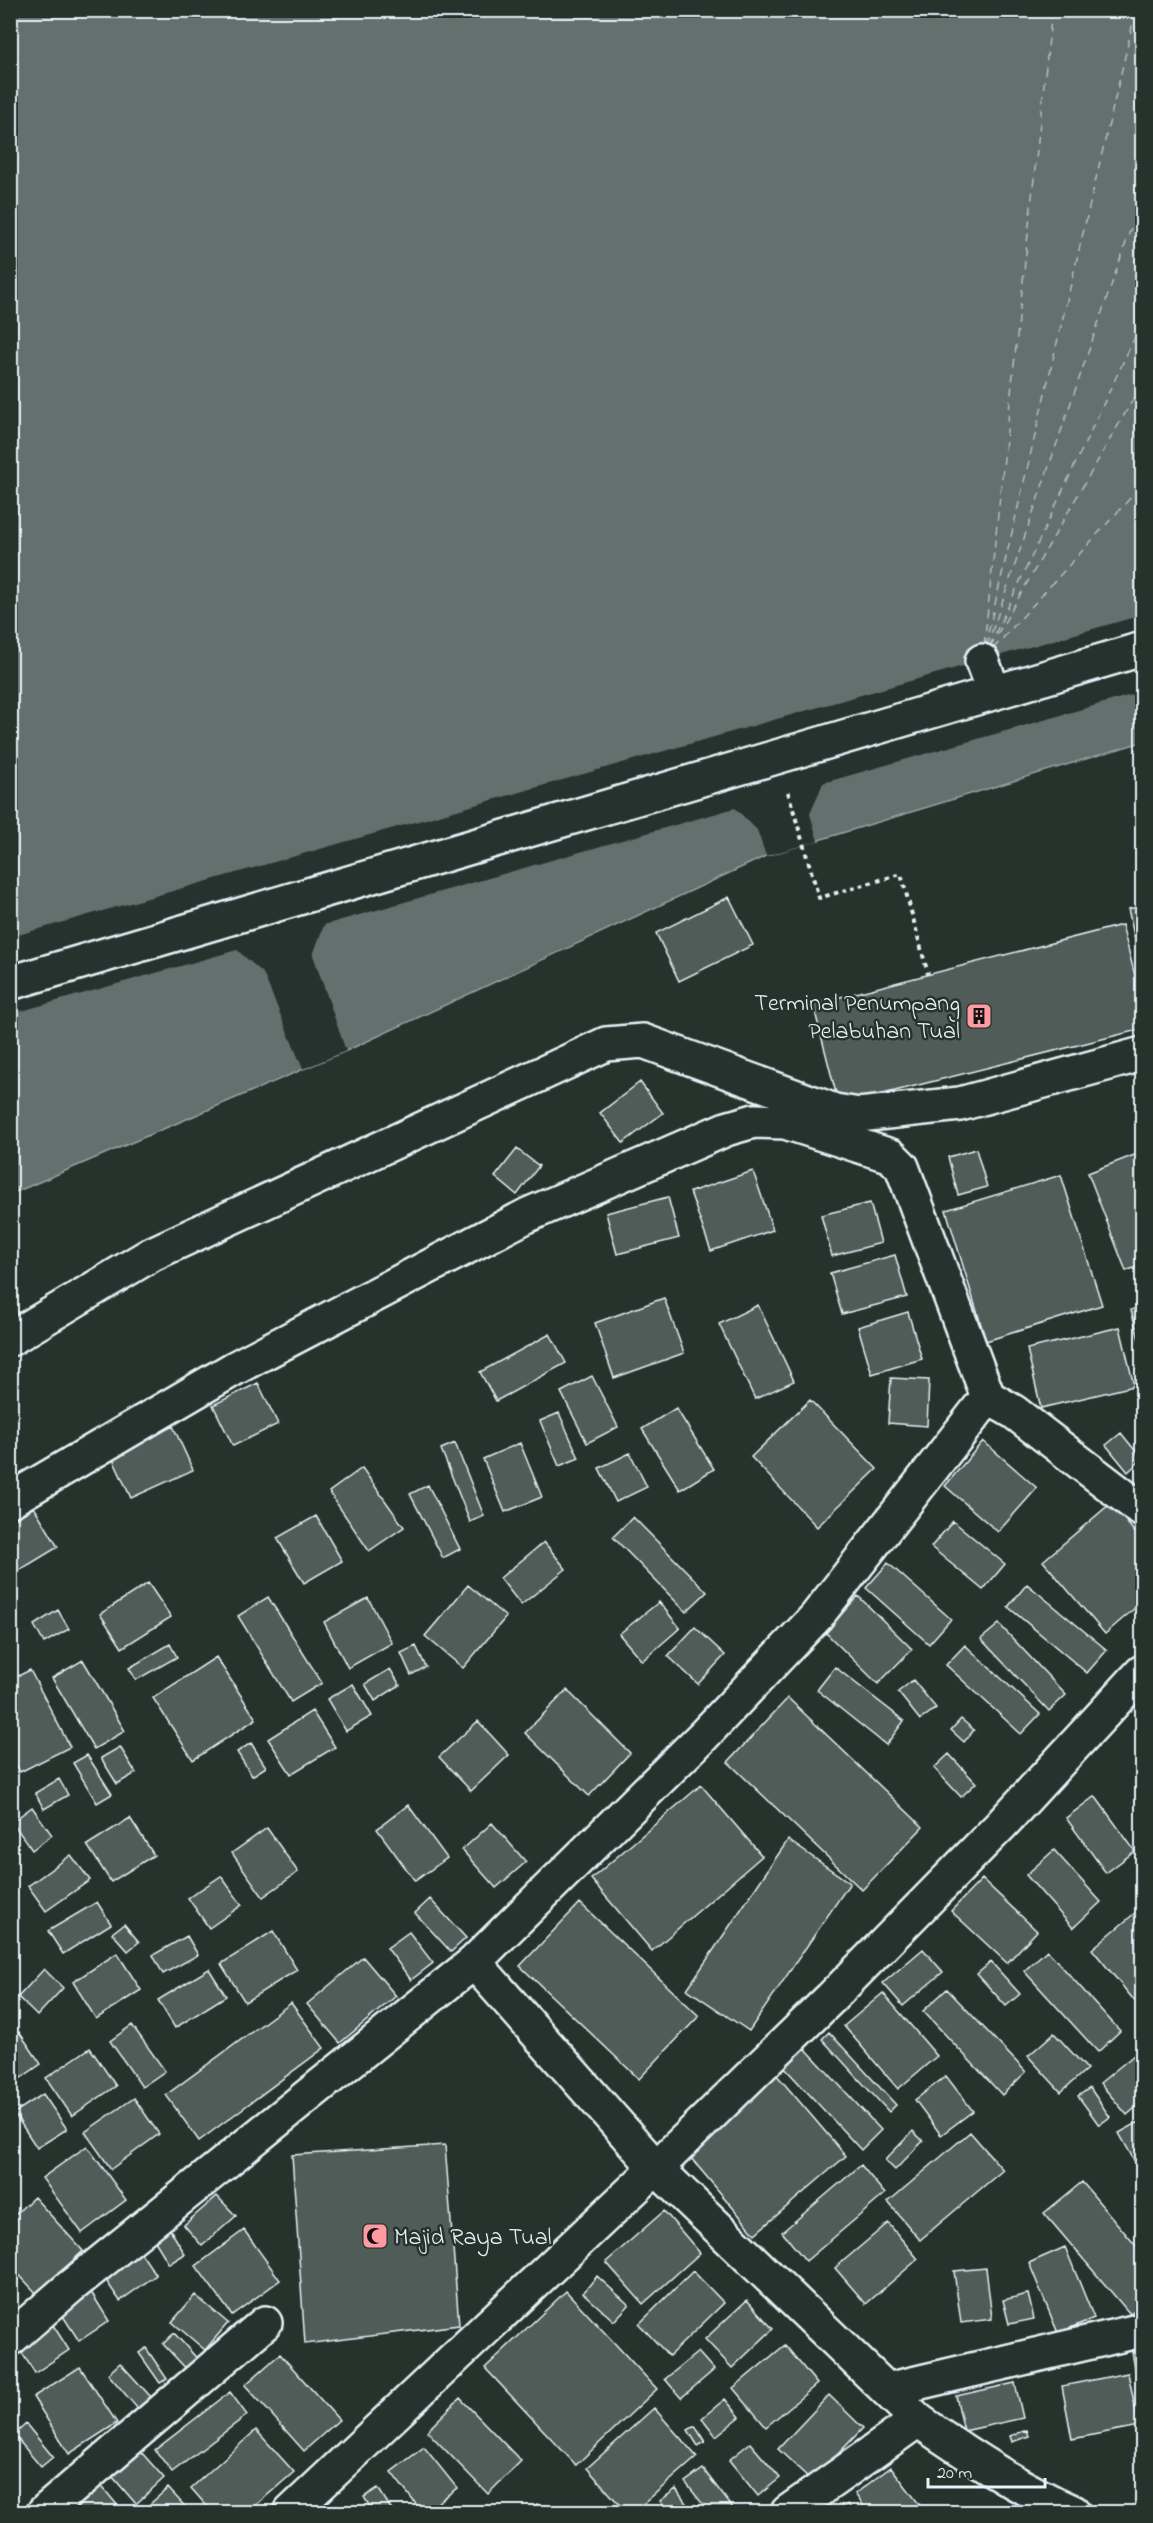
<svg xmlns="http://www.w3.org/2000/svg" width="1153" height="2523" font-family="'Indie Flower',sans-serif">
<rect width="100%" height="100%" fill="#26332d"/>
<filter id="ink" filterUnits="userSpaceOnUse"><feTurbulence type="fractalNoise" baseFrequency=".0167" numOctaves="2"/><feDisplacementMap in="SourceGraphic" scale="12" xChannelSelector="R" yChannelSelector="G"/><feConvolveMatrix kernelMatrix="1 2 1 2 8 2 1 2 1" color-interpolation-filters="sRGB"/></filter>
<g filter="url(#ink)">
<!-- water -->
<path fill="#636f6d" stroke="#98a3a5" stroke-width="1.5" d="M11 11H1142V742L766 856 346 1051 11 1194Z"/>
<!-- pier -->
<path fill="#26332d" d="M1142 615V692L823 783 810 814 818 841 766 856 757 830 735 808 324 925 313 955 346 1051 303 1069 263 973 237 950 11 1014V937Z"/>
<g fill="none" stroke-linecap="round" stroke-linejoin="round">
<!-- ferry -->
<path stroke="#b3bdc0" stroke-width="1.5" stroke-dasharray="8 6" stroke-linecap="butt" d="M984 645 1052 10
M985 646 1136 10
M987 646 1142 196
M989 647 1142 322
M990 647 1142 384
M993 649 1142 485"/>
</g>
<!-- building -->
<path fill="#505c59" stroke="#e8f1f8" stroke-width="1.5" d="M729 897 753 945 679 981 656 933Z
M1142 906V970L1128 909Z
M1122 925 1142 1003V1029L839 1105 813 1004Z
M640 1082 663 1113 623 1143 600 1113Z
M517 1149 539 1166 517 1195 495 1177Z
M976 1149 987 1187 958 1195 948 1157Z
M1142 1152V1265L1126 1271 1088 1173Z
M753 1171 773 1230 711 1251 690 1192Z
M1061 1175 1102 1305 986 1341 946 1210Z
M668 1197 679 1238 617 1254 606 1213Z
M870 1203 881 1243 832 1256 821 1215Z
M895 1255 907 1297 842 1314 830 1273Z
M664 1298 684 1353 614 1378 595 1323Z
M758 1305 794 1381 755 1399 719 1324Z
M1142 1306V1350L1131 1310Z
M908 1312 922 1359 872 1374 858 1327Z
M1120 1327 1134 1386 1041 1408 1027 1349Z
M550 1334 566 1363 496 1401 480 1372Z
M592 1376 618 1427 587 1443 561 1392Z
M891 1378 929 1380 927 1426 888 1423Z
M258 1383 278 1424 233 1446 213 1405Z
M810 1400 877 1469 817 1527 751 1457Z
M676 1408 714 1469 680 1490 642 1429Z
M559 1413 579 1458 559 1466 540 1421Z
M173 1426 193 1470 131 1498 111 1455Z
M1121 1433 1142 1459 1128 1472 1106 1445Z
M983 1441 1037 1488 998 1532 945 1486Z
M455 1443 484 1516 470 1522 441 1449Z
M520 1443 542 1497 505 1512 483 1459Z
M630 1453 647 1487 616 1502 599 1468Z
M362 1468 404 1527 369 1551 329 1492Z
M428 1485 460 1549 443 1558 410 1494Z
M1111 1503 1142 1541V1602L1105 1634 1043 1561Z
M34 1507 58 1547 10 1576V1522Z
M316 1516 342 1561 304 1583 277 1538Z
M633 1517 707 1592 686 1612 613 1537Z
M953 1521 1005 1564 983 1590 931 1547Z
M544 1542 566 1569 521 1605 500 1578Z
M888 1563 951 1619 929 1644 866 1588Z
M148 1583 171 1617 122 1648 100 1614Z
M1027 1584 1107 1650 1087 1673 1008 1607Z
M468 1585 506 1617 463 1668 425 1636Z
M858 1596 912 1649 878 1684 825 1632Z
M268 1597 322 1683 291 1702 238 1616Z
M368 1598 392 1643 348 1668 324 1622Z
M659 1602 680 1628 642 1661 619 1634Z
M58 1610 69 1629 44 1643 34 1625Z
M999 1624 1066 1695 1049 1711 981 1639Z
M695 1627 725 1655 698 1684 668 1656Z
M170 1644 177 1657 136 1680 129 1668Z
M965 1645 1040 1714 1021 1734 946 1665Z
M416 1646 426 1667 411 1675 401 1653Z
M216 1657 256 1719 193 1760 153 1698Z
M83 1660 125 1731 94 1749 52 1678Z
M835 1667 904 1721 886 1745 817 1690Z
M390 1669 400 1685 375 1701 365 1684Z
M30 1670 70 1747 20 1772 10 1753V1680Z
M913 1680 936 1708 920 1720 898 1692Z
M353 1684 372 1716 346 1731 327 1699Z
M567 1690 630 1753 589 1796 525 1733Z
M788 1698 923 1827 862 1890 728 1762Z
M312 1711 335 1747 291 1774 268 1739Z
M961 1719 974 1730 964 1742 951 1730Z
M478 1721 509 1755 471 1791 439 1757Z
M251 1743 266 1767 252 1776 237 1752Z
M120 1747 136 1773 117 1784 101 1758Z
M949 1754 976 1783 961 1797 934 1768Z
M87 1755 112 1794 97 1803 73 1763Z
M59 1779 68 1795 44 1809 35 1793Z
M701 1785 762 1856 652 1951 591 1879Z
M1095 1796 1135 1851 1106 1873 1066 1818Z
M408 1805 447 1858 415 1881 377 1829Z
M32 1807 52 1835 32 1850 12 1822Z
M130 1818 154 1855 111 1882 87 1845Z
M492 1823 526 1862 496 1888 462 1850Z
M267 1828 298 1872 263 1897 232 1853Z
M788 1840 850 1883 749 2031 687 1989Z
M1054 1850 1101 1902 1073 1928 1026 1875Z
M71 1855 90 1880 46 1911 28 1886Z
M221 1876 242 1905 209 1928 188 1898Z
M982 1879 1037 1931 1007 1963 951 1911Z
M430 1899 466 1938 451 1952 415 1913Z
M97 1902 111 1924 63 1954 48 1931Z
M580 1903 699 2016 639 2079 520 1966Z
M1142 1907V2010L1092 1949Z
M124 1924 139 1942 128 1951 112 1933Z
M273 1931 297 1970 245 2002 221 1964Z
M409 1932 433 1963 411 1980 387 1948Z
M187 1936 198 1955 163 1974 153 1955Z
M923 1949 943 1972 903 2006 883 1983Z
M1047 1950 1120 2031 1098 2052 1024 1971Z
M117 1953 141 1990 96 2019 73 1982Z
M363 1957 396 1996 340 2043 307 2004Z
M991 1962 1020 1994 1006 2006 977 1974Z
M44 1969 63 1988 37 2016 18 1997Z
M209 1969 226 1996 175 2028 158 2000Z
M947 1989 1026 2072 1002 2095 923 2011Z
M883 1993 937 2056 898 2089 844 2026Z
M291 2003 324 2048 199 2141 166 2095Z
M132 2025 165 2071 142 2087 110 2041Z
M19 2032 41 2064 18 2080 10 2070V2037Z
M829 2032 896 2105 889 2112 822 2039Z
M1054 2033 1087 2069 1061 2092 1028 2056Z
M803 2046 881 2130 861 2150 782 2065Z
M90 2048 116 2086 72 2116 46 2078Z
M1134 2055 1142 2066V2102L1127 2115 1100 2083Z
M775 2073 846 2156 755 2234 685 2151Z
M946 2076 973 2111 941 2135 915 2100Z
M1090 2088 1110 2117 1099 2125 1078 2096Z
M43 2094 67 2129 37 2148 14 2113Z
M134 2098 159 2134 111 2169 85 2132Z
M1139 2122 1142 2128V2168L1139 2169 1119 2133Z
M913 2131 923 2141 895 2170 885 2160Z
M970 2132 1003 2170 920 2240 888 2202Z
M445 2145 459 2325 305 2344 292 2155Z
M87 2146 126 2200 82 2233 42 2178Z
M861 2165 885 2194 806 2261 782 2232Z
M1082 2182 1142 2253V2303L1130 2314 1044 2213Z
M217 2196 236 2216 202 2246 184 2225Z
M34 2197 83 2251 37 2294 10 2265V2219Z
M664 2211 700 2253 643 2304 606 2262Z
M888 2223 918 2259 866 2304 835 2268Z
M168 2226 185 2254 169 2264 152 2236Z
M244 2230 280 2280 232 2315 196 2266Z
M1065 2247 1094 2318 1058 2333 1029 2263Z
M141 2253 156 2275 120 2301 105 2279Z
M986 2268 992 2319 961 2323 954 2271Z
M693 2271 724 2303 669 2356 639 2324Z
M597 2276 629 2305 614 2321 583 2293Z
M566 2291 657 2389 576 2465 485 2368Z
M91 2292 109 2321 79 2341 61 2313Z
M1028 2294 1034 2319 1009 2324 1003 2300Z
M195 2295 228 2323 205 2350 172 2322Z
M747 2300 773 2329 732 2368 705 2339Z
M51 2322 69 2350 35 2373 16 2344Z
M174 2333 202 2364 191 2374 163 2344Z
M785 2345 817 2384 766 2427 733 2388Z
M146 2348 167 2379 160 2383 139 2353Z
M1142 2351V2397H1140L1132 2352Z
M698 2352 714 2370 681 2398 665 2379Z
M280 2354 339 2420 304 2451 245 2385Z
M120 2363 151 2397 138 2409 108 2374Z
M80 2367 117 2423 69 2454 33 2397Z
M1128 2373 1139 2426 1072 2439 1062 2386Z
M1015 2383 1023 2418 964 2431 956 2396Z
M230 2392 247 2415 172 2472 155 2450Z
M829 2395 863 2428 812 2481 778 2449Z
M460 2398 521 2461 488 2494 427 2431Z
M725 2399 740 2417 716 2436 702 2418Z
M654 2408 697 2457 634 2512H626L587 2468Z
M26 2424 53 2457 41 2467 14 2435Z
M695 2426 705 2442 698 2446 688 2430Z
M256 2430 294 2472 248 2512H212L191 2488Z
M1027 2430 1029 2436 1012 2442 1010 2436Z
M750 2443 780 2478 758 2496 729 2460Z
M424 2447 457 2488 425 2512H422L391 2472Z
M141 2452 164 2478 136 2504 112 2476Z
M891 2467 925 2512H868L855 2494Z
M703 2469 736 2512H709L685 2482Z
M99 2483 123 2512H69L67 2510Z
M168 2488 190 2512H141Z
M378 2488 393 2512H373L364 2497Z
M676 2489 692 2512H668L660 2501Z
M537 2504 544 2512H527Z
M848 2504 854 2512H837Z"/>
<g fill="none" stroke-linecap="round" stroke-linejoin="round">
<!-- minor casing -->
<g stroke="#e8f1f8" stroke-width="38">
<path id="minor" d="M982 661 994 693
M10 983 1142 649
M10 1339 152 1254 606 1044 643 1041 835 1111 859 1115 960 1104 1142 1054
M10 1500 235 1368 528 1215 726 1129 754 1121 785 1122 891 1156 902 1167 988 1397 1014 1412 1142 1510
M474 1962 703 1736 816 1617 988 1397
M10 2339 70 2287 474 1962 656 2168
M887 2390 1142 2330
M44 2512 265 2323
M788 2512 918 2420"/>
</g>
<!-- highway casing -->
<g stroke="#e8f1f8" stroke-width="38">
<path id="highway" d="M656 2168 918 2420C967 2454 1018 2488 1073 2512
M291 2512 656 2168 831 1998 1001 1825 1142 1672"/>
</g>
<!-- path -->
<path stroke="#e8f1f8" stroke-width="4" stroke-dasharray="4.5 4.5" stroke-linecap="butt" d="M788 792 819 898 901 874 928 974"/>
<!-- minor -->
<use href="#minor" stroke="#26332d" stroke-width="33"/>
<!-- highway -->
<use href="#highway" stroke="#26332d" stroke-width="33"/>
</g>
</g>
<!-- icons -->
<defs>
<g id="building-square" transform="scale(1.35)"><rect x="-9" y="-9" width="18" height="18" rx="4" fill="#ff9aa2" stroke="#26332d"/><path d="M-4-6H4V6H1V3H-1V6H-4ZM-2.5-4.3h1.7v1.8h-1.7ZM.8-4.3h1.7v1.8H.8ZM-2.5-1h1.7V.8h-1.7ZM.8-1h1.7V.8H.8Z" fill="#111"/></g>
<g id="mosque-square" transform="scale(1.35)"><rect x="-9" y="-9" width="18" height="18" rx="4" fill="#ff9aa2" stroke="#26332d"/><path d="M3.5-4.9A6 6 0 1 0 3.5 4.9A5 5 0 1 1 3.5-4.9Z" fill="#111"/></g>
</defs>
<g fill-rule="evenodd">
<use href="#building-square" x="979" y="1016"/>
<use href="#mosque-square" x="375" y="2236"/>
</g>
<g text-anchor="middle" stroke-width="5" stroke-linejoin="round" paint-order="stroke">
<!-- poi labels -->
<g font-size="24" fill="#e8f1f8" stroke="#26332d" text-anchor="end">
<text x="960" y="1010">Terminal Penumpang<tspan x="960" dy="28">Pelabuhan Tual</tspan></text>
<text x="394" y="2244" text-anchor="start">Majid Raya Tual</text>
</g>
</g>
<!-- margin -->
<rect width="1153" height="2523" fill="none" stroke="#26332d" stroke-width="36"/>
<rect x="18" y="18" width="1117" height="2487" fill="none" stroke="#e8f1f8" stroke-width="2" filter="url(#ink)"/>
<!-- scale -->
<path d="M928 2478v9h117v-9" fill="none" stroke="#e8f1f8" stroke-width="3"/>
<text x="937" y="2478" font-size="18" fill="#e8f1f8" stroke="#26332d" stroke-width="4.5" paint-order="stroke">20 m</text>
</svg>
